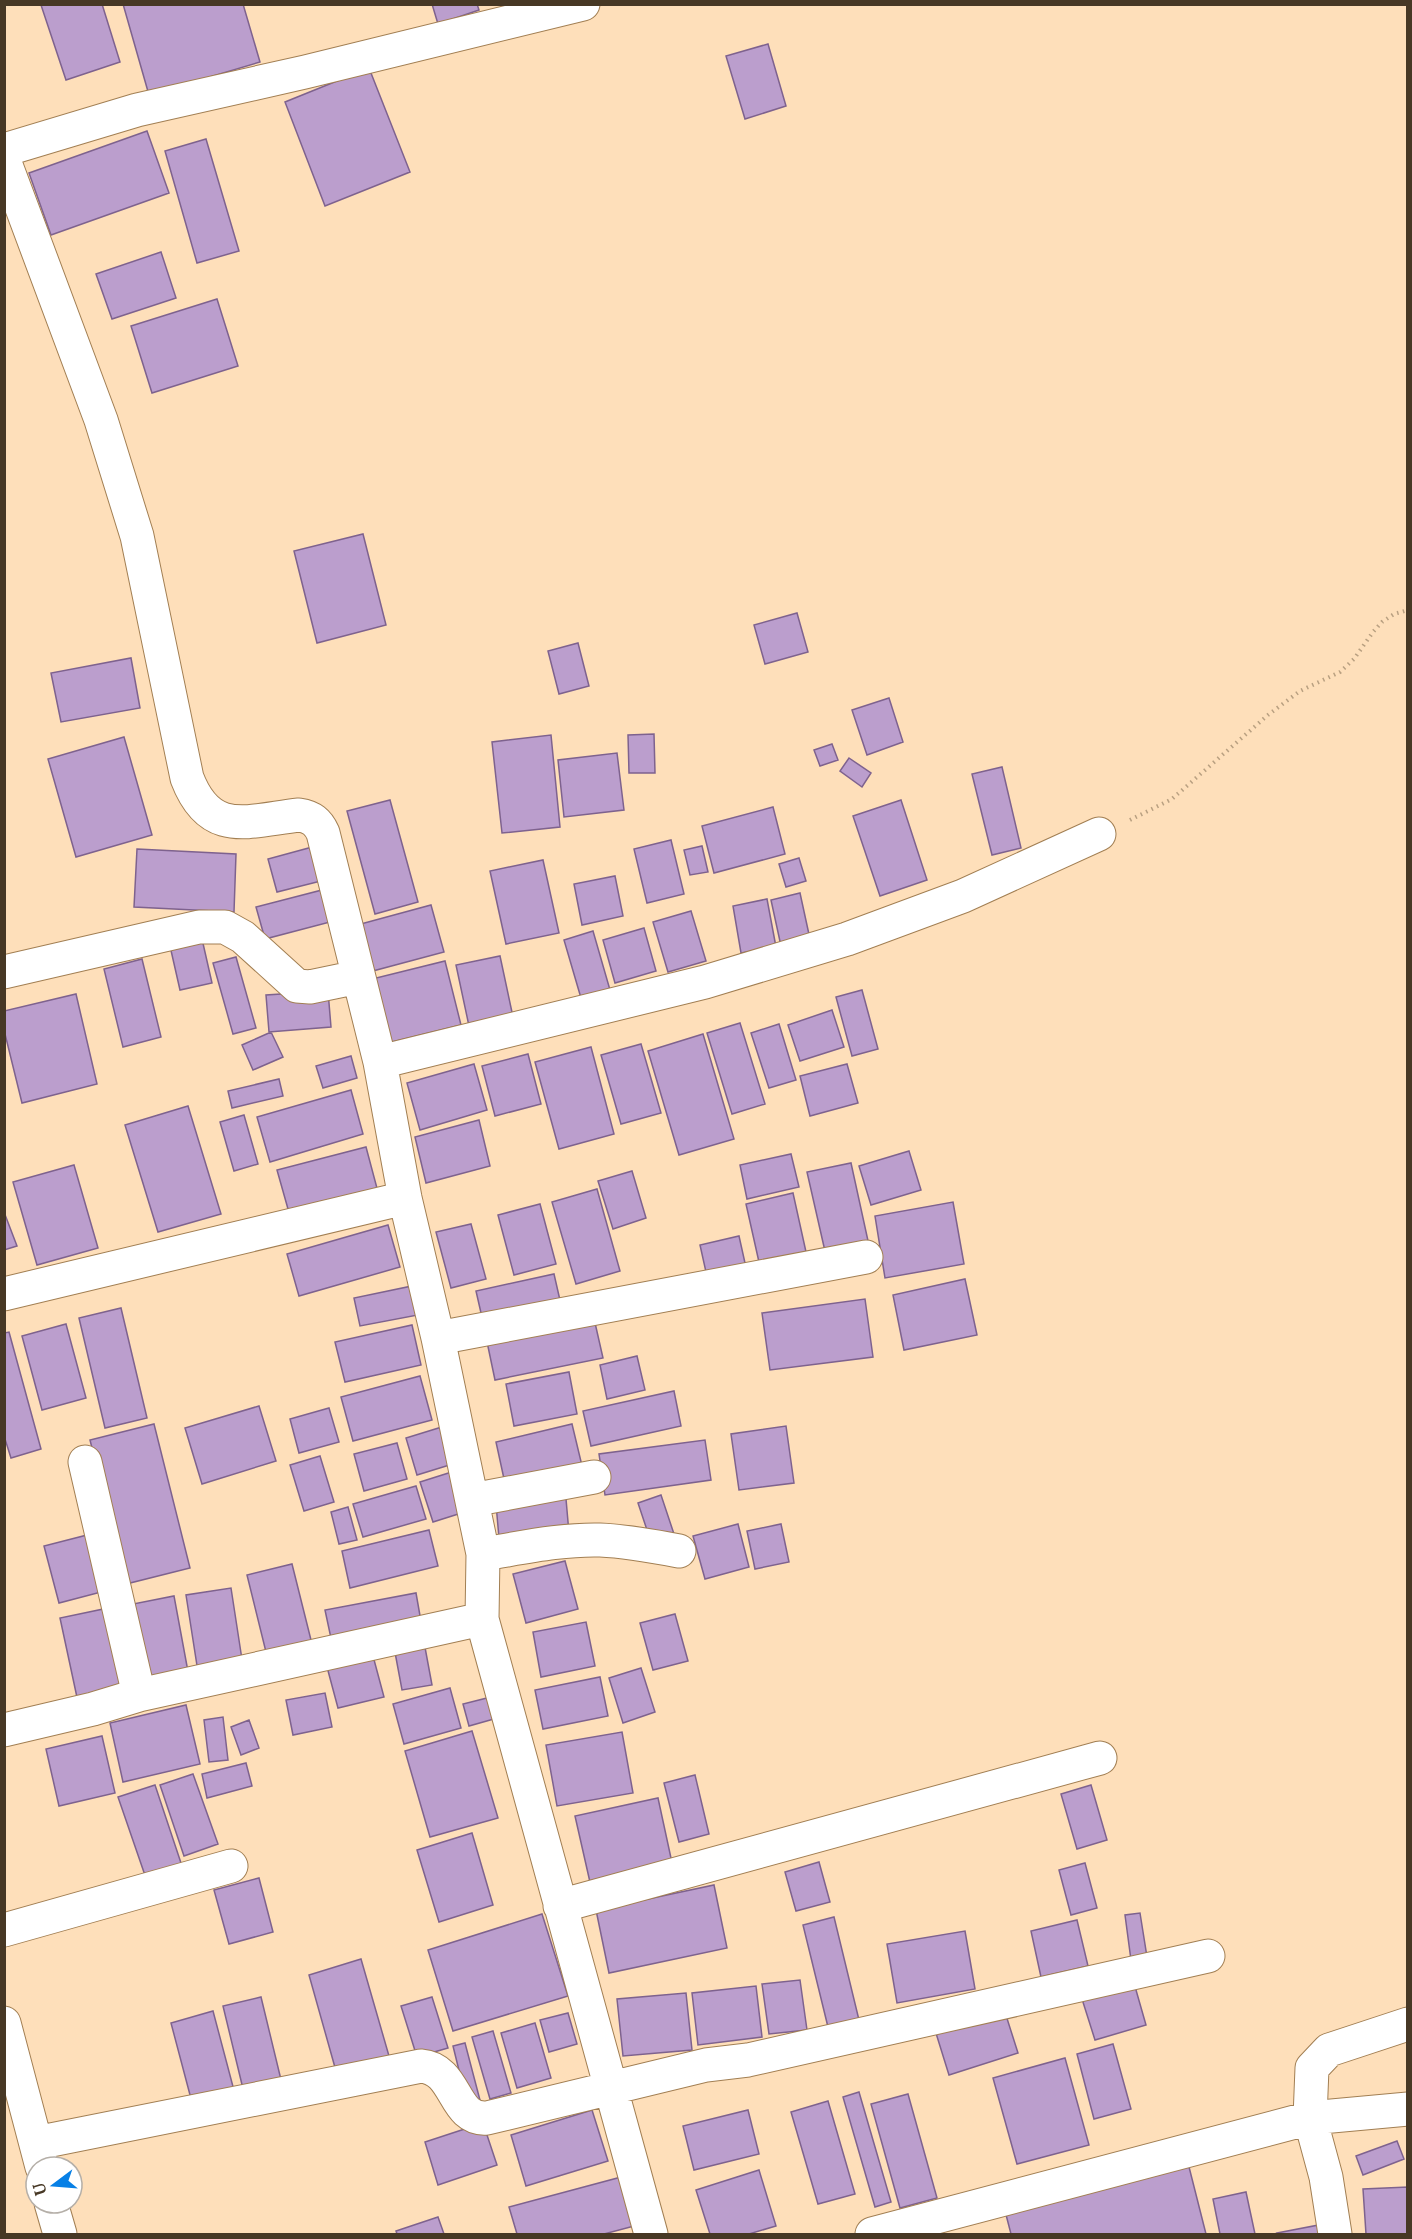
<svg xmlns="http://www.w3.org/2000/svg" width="1412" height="2239" font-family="Merriweather,serif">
<rect width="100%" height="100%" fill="#fedfba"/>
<!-- building -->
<path fill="#bb9ecd" stroke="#7e628e" stroke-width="1.5" d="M102 4 120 62 66 80 41 5Z
M123 4H243L260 62 149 95Z
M432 4H477L479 10 438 24Z
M768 44 786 106 745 119 726 56Z
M369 68 410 172 325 206 285 102Z
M147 131 169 193 51 235 29 173Z
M206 139 239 251 197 263 165 151Z
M161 252 176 298 112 319 96 274Z
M217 299 238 366 152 393 131 326Z
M363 534 386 625 317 643 294 551Z
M797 613 808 652 765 664 754 625Z
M578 643 589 686 559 694 548 651Z
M131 658 140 708 61 722 51 673Z
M889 698 903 742 867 755 852 710Z
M654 734 655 773H629L628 735Z
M551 735 560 827 502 833 492 742Z
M124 737 152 835 76 857 48 759Z
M832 744 838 760 820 766 814 750Z
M617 753 624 810 564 817 558 760Z
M849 758 871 773 862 787 840 771Z
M1002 767 1021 848 992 855 972 774Z
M390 800 418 902 375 914 347 811Z
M901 800 927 880 880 896 853 816Z
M773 807 785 854 714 873 702 826Z
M671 840 684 894 647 903 634 849Z
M316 846 325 880 277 892 268 859Z
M702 846 708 872 690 875 684 850Z
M137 849 236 854 234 912 134 907Z
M799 858 806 881 786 887 779 864Z
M543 860 559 933 506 944 490 871Z
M615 876 623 916 582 925 574 884Z
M322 890 330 922 265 939 256 907Z
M800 893 810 939 781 946 771 900Z
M767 899 776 947 741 953 733 906Z
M431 905 444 952 369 972 357 925Z
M691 911 706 961 668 972 653 922Z
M644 928 656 971 615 983 603 940Z
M593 931 610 990 581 998 564 940Z
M202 939 212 983 180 990 170 946Z
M500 956 513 1017 469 1026 456 965Z
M236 957 256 1028 233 1034 213 963Z
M142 959 161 1037 123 1047 104 969Z
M445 961 461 1025 380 1045 364 981Z
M862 990 878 1049 852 1056 836 997Z
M328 991 331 1027 269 1032 266 995Z
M76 994 97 1084 22 1103 4 1030V1011Z
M832 1010 844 1047 800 1061 788 1025Z
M740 1023 765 1104 732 1114 707 1033Z
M779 1024 796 1080 769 1088 751 1033Z
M271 1032 283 1057 253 1070 242 1045Z
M703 1034 734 1139 679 1155 648 1051Z
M641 1044 661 1113 621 1124 601 1055Z
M591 1047 614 1134 559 1149 535 1062Z
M528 1054 541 1104 495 1116 482 1066Z
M351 1056 357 1078 323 1088 316 1066Z
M474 1064 487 1110 420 1130 407 1083Z
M847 1064 858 1103 810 1116 800 1076Z
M279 1079 283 1096 232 1108 228 1091Z
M351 1090 363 1134 270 1162 257 1117Z
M188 1106 221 1214 158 1232 125 1125Z
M244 1115 258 1164 234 1171 220 1122Z
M479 1120 490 1166 426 1183 415 1137Z
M366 1147 378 1192 290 1216 277 1170Z
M909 1151 921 1190 871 1205 859 1166Z
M791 1154 799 1187 747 1199 740 1165Z
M851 1163 870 1250 827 1260 807 1172Z
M74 1165 98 1248 37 1265 13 1182Z
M632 1171 646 1218 613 1229 598 1181Z
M597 1189 620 1271 576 1284 552 1202Z
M793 1193 808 1261 761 1271 746 1204Z
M953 1202 964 1264 885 1278 875 1216Z
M540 1204 556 1264 514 1275 498 1215Z
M4 1212 17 1246 4 1250Z
M471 1224 486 1279 451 1288 436 1232Z
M388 1225 400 1267 299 1296 287 1254Z
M739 1236 747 1272 708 1281 700 1245Z
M554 1274 562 1309 484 1326 476 1291Z
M965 1279 977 1335 904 1350 893 1295Z
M412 1286 418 1315 360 1326 354 1298Z
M865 1299 873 1357 770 1370 762 1313Z
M121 1308 147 1418 105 1428 79 1318Z
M593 1314 603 1358 495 1380 486 1337Z
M66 1324 86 1398 42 1410 22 1336Z
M412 1325 421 1365 345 1382 335 1342Z
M9 1332 41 1449 11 1458 4 1436V1333Z
M637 1356 645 1390 607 1399 600 1365Z
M569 1372 577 1414 514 1426 506 1384Z
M420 1376 432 1420 353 1441 341 1397Z
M674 1391 681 1426 591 1446 583 1411Z
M259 1406 276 1461 202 1484 185 1428Z
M329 1408 339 1442 299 1453 290 1419Z
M154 1424 190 1568 126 1584 90 1440Z
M572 1424 583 1470 506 1488 496 1442Z
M445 1426 456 1463 417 1475 406 1438Z
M786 1426 794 1483 739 1490 731 1434Z
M705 1440 711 1480 605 1495 599 1454Z
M397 1443 407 1479 364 1491 354 1454Z
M320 1456 334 1502 304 1511 290 1465Z
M458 1470 471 1510 433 1522 420 1482Z
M416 1486 426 1519 363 1537 353 1504Z
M661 1495 674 1534 651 1542 638 1503Z
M566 1499 569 1533 499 1538 496 1504Z
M348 1507 357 1540 339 1544 331 1512Z
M738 1524 749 1567 705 1579 693 1536Z
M781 1524 789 1562 755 1569 747 1531Z
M429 1530 438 1566 350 1588 342 1551Z
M91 1534 105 1591 59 1603 44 1546Z
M565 1561 578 1609 526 1623 513 1574Z
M292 1564 312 1644 267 1656 247 1575Z
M231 1588 243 1666 198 1672 186 1595Z
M416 1593 422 1627 332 1643 325 1610Z
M174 1596 189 1677 148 1684 133 1604Z
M113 1607 131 1691 78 1702 60 1618Z
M675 1614 688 1661 653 1670 640 1623Z
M586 1622 595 1666 541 1677 533 1632Z
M424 1642 432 1685 402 1690 394 1647Z
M373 1656 384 1697 338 1708 327 1667Z
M641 1668 655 1712 623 1723 609 1678Z
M600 1677 608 1716 543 1729 535 1690Z
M450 1688 461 1728 404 1744 393 1704Z
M325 1693 332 1727 293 1735 286 1700Z
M495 1696 501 1717 469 1726 463 1704Z
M186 1705 200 1764 123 1782 110 1723Z
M223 1717 228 1760 209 1762 204 1720Z
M249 1720 259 1748 241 1755 231 1727Z
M472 1731 498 1818 430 1837 405 1751Z
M622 1732 633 1793 557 1806 546 1745Z
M102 1736 115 1793 59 1806 46 1749Z
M246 1763 252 1786 207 1798 202 1774Z
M193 1774 218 1844 184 1856 160 1785Z
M695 1775 709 1834 679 1842 664 1783Z
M155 1785 184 1872 148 1884 118 1797Z
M1091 1785 1107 1840 1077 1849 1061 1794Z
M658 1798 674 1872 592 1891 575 1816Z
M472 1833 493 1905 439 1922 417 1850Z
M819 1862 830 1902 796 1911 785 1872Z
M1085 1863 1097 1908 1071 1915 1059 1870Z
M259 1878 273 1932 229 1944 214 1890Z
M714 1885 727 1948 609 1973 596 1910Z
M1140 1913 1147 1957 1131 1960 1125 1915Z
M542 1914 568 1996 453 2031 428 1950Z
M834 1917 859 2020 828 2027 803 1925Z
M1077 1920 1088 1966 1041 1977 1031 1931Z
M965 1931 975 1989 897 2003 887 1944Z
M361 1959 389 2056 336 2071 309 1975Z
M800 1980 807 2030 769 2034 762 1984Z
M1134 1983 1146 2025 1095 2040 1082 1999Z
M756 1986 762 2037 698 2045 692 1993Z
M686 1993 692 2050 623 2056 617 1999Z
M261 1997 283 2088 245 2097 223 2006Z
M432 1997 448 2048 417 2057 401 2006Z
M1004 2009 1018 2053 949 2075 935 2030Z
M213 2011 236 2098 194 2110 171 2023Z
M568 2013 577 2044 549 2052 540 2020Z
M535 2023 551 2078 517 2088 501 2033Z
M493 2031 511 2093 490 2099 472 2037Z
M465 2043 481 2104 468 2107 453 2046Z
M1113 2044 1131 2109 1094 2119 1077 2054Z
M1065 2058 1089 2145 1017 2164 993 2078Z
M859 2092 891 2202 875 2207 843 2097Z
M908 2094 937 2198 900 2208 871 2104Z
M828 2101 855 2194 818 2204 791 2112Z
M592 2110 608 2161 526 2186 511 2135Z
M748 2110 759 2154 694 2170 683 2126Z
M483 2123 497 2165 438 2185 425 2142Z
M1397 2141 1404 2159 1363 2175 1356 2156Z
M1187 2159 1206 2234H1011L1004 2207Z
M759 2170 776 2226 749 2234H710L696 2190Z
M625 2176 638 2225 604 2234H517L509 2207Z
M1408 2187V2234H1366L1363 2189Z
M1246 2192 1255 2234H1220L1213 2199Z
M438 2217 444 2234H397L396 2231Z
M1324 2224 1326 2234H1278L1277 2233Z"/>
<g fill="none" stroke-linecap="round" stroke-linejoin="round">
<!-- minor casing -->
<g stroke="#a27f53" stroke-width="35">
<path id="minor" d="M4 150 137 110 305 72 583 4
M4 160 101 420 137 536 187 778C210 838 247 821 299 815 312 817 318 822 323 833L380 1062 405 1198 438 1338 483 1554 482 1619 651 2234
M4 972 199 927H225L243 937 297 986 310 987 358 977
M380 1062 705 982 847 939 963 896 1099 834
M4 1294 405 1198
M438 1338 866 1257
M85 1462 139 1695
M472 1500 594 1477
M483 1554C521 1548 561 1539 600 1540 626 1541 653 1546 679 1551
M4 1730 93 1709 139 1695 482 1619
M560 1906 1100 1758
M4 1930 231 1866
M4 2023 42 2167
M36 2143 421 2066C458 2069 452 2121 487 2118L706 2065 748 2060 1208 1956
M51 2203 60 2234
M872 2234 1310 2118 1408 2109
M1335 2234 1326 2177 1310 2118 1312 2068 1329 2050 1408 2024"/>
</g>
<!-- path -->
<path stroke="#b9a081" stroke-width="4" stroke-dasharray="1.5 4.5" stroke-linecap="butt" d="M1130 820 1172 799 1268 715 1300 691 1340 672 1354 659 1373 632 1382 622 1394 614 1408 610"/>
<!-- minor -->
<use href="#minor" stroke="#fff" stroke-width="33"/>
</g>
<!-- border -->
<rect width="1412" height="2239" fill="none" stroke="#473825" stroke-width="12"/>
<!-- north arrow -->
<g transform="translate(54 2185) rotate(254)"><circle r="28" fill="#ffffff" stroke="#b5afa8" stroke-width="1.5"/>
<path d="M0-4.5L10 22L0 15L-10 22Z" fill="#0780e6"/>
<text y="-9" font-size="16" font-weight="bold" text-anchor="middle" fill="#473825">U</text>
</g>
</svg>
